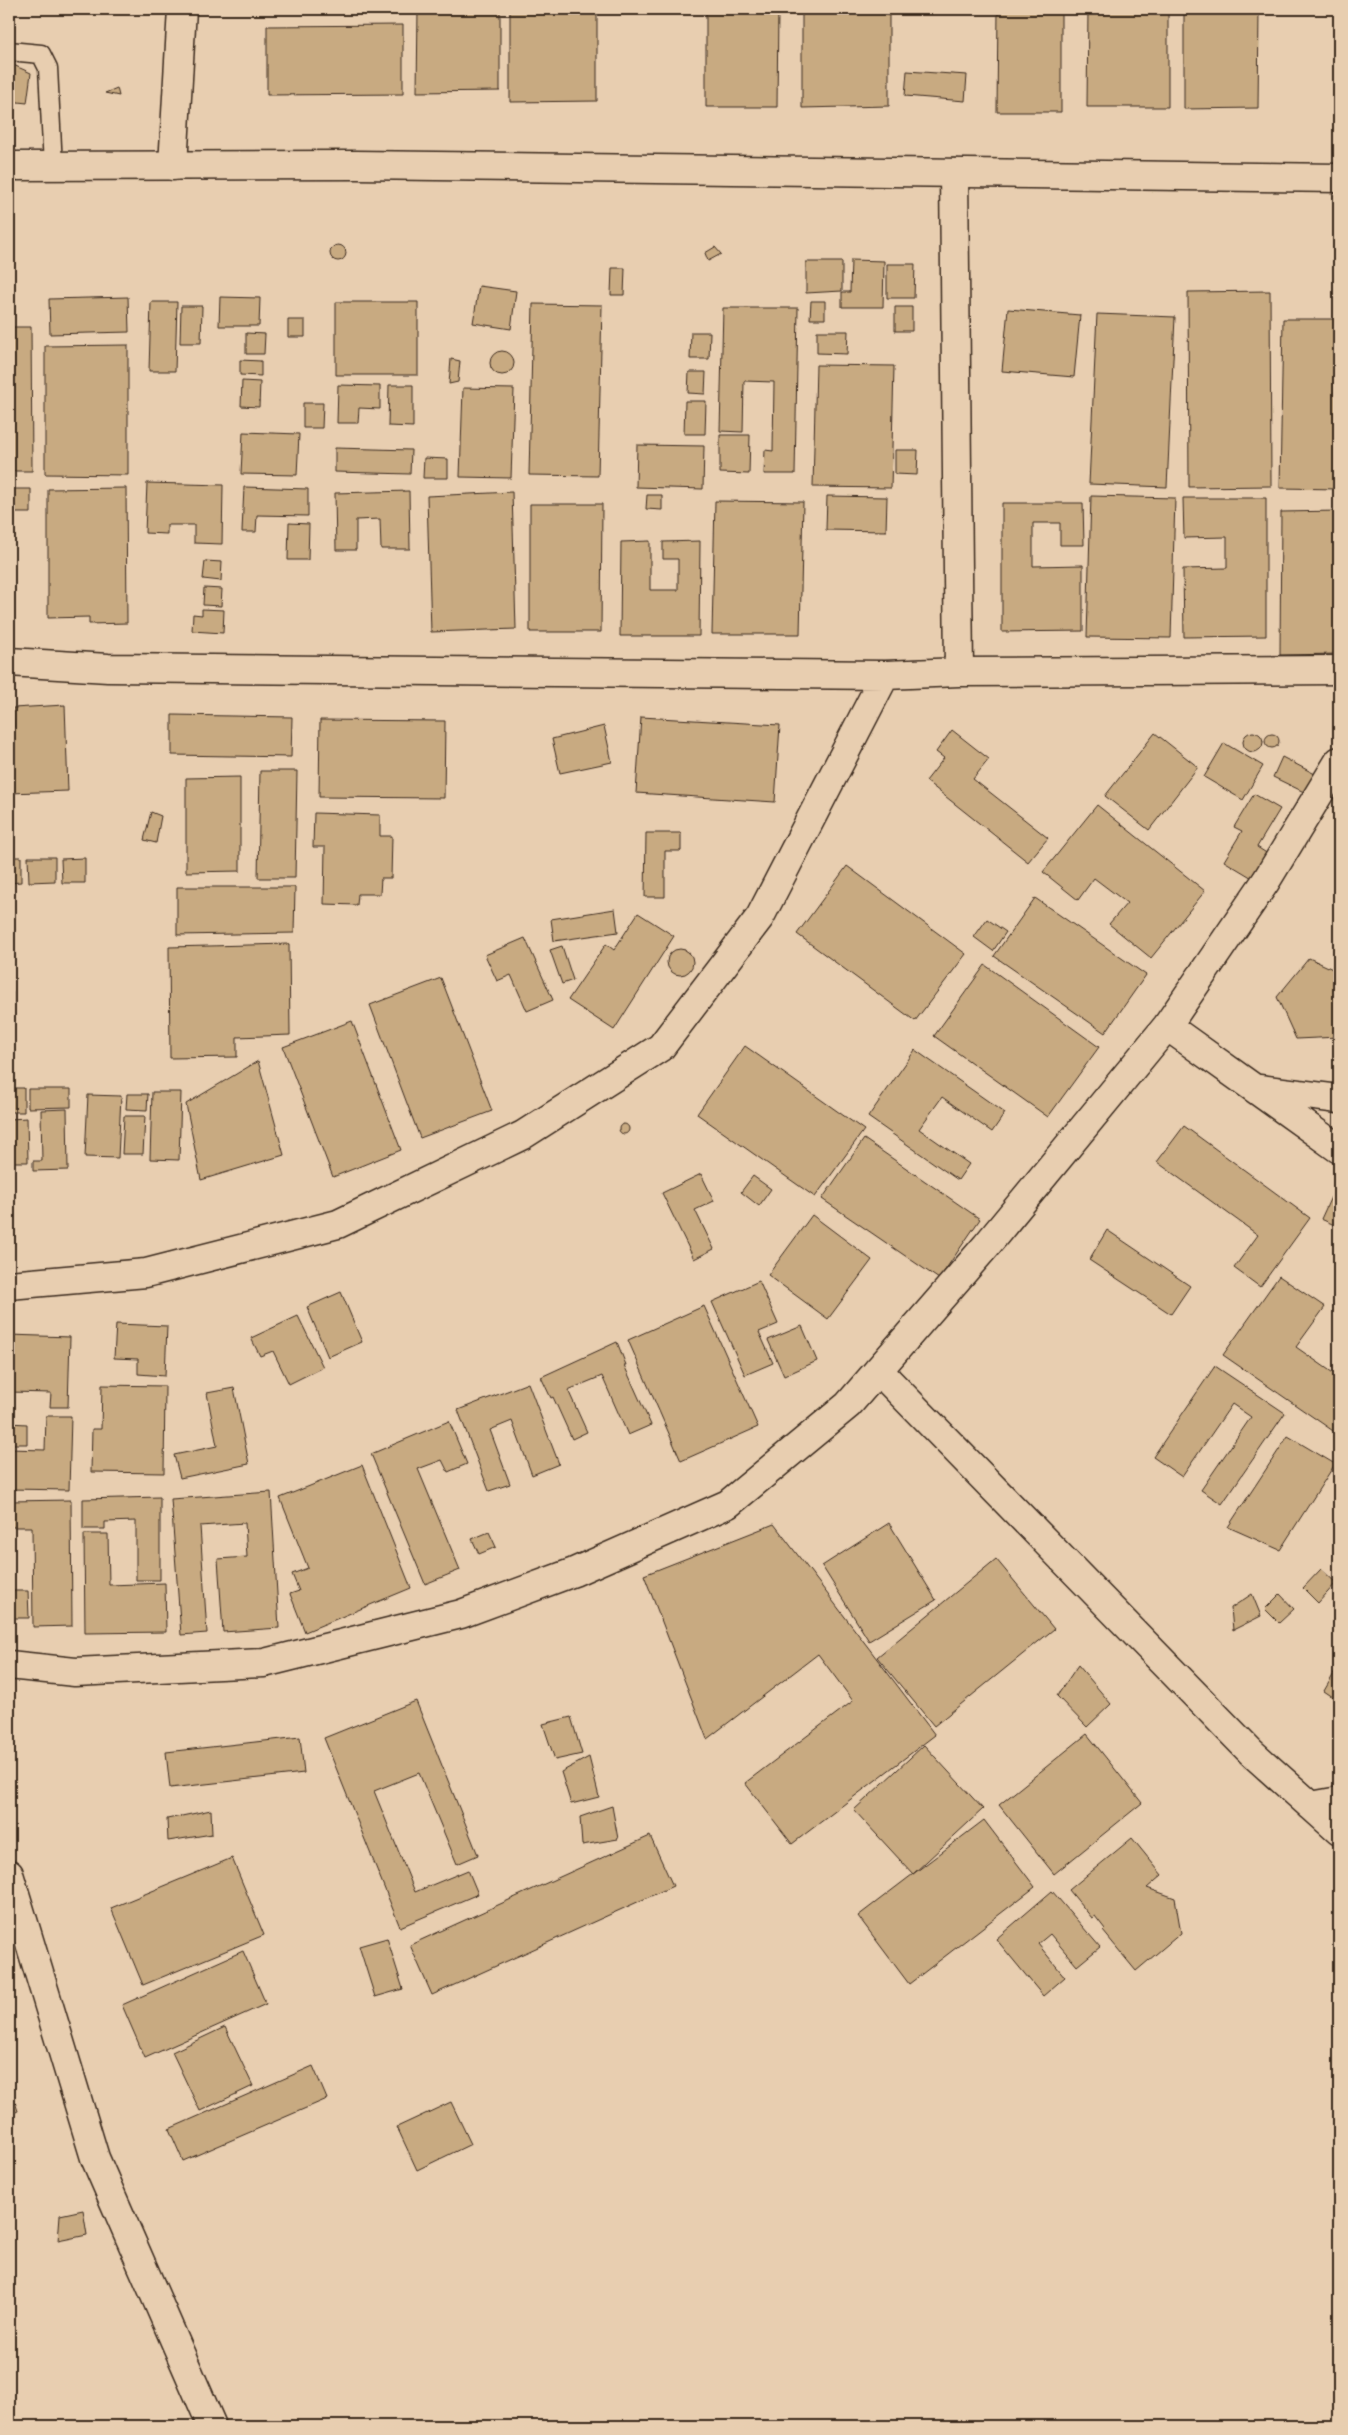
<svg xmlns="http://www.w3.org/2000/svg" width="1348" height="2435" font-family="'Architects Daughter',sans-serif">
<rect width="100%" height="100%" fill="#e8ceb0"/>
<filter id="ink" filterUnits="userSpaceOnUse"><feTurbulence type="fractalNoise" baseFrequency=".02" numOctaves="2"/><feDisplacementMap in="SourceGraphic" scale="10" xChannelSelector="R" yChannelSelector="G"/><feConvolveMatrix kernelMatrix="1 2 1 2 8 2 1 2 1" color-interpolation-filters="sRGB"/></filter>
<g filter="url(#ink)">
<!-- building -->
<path fill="#c8aa81" stroke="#3b2a1e" d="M418 9H500V91L417 92Z
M510 9H597V101L510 102Z
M706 9H778L777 107H706Z
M802 9H889V106L802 108Z
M998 9H1061V112H997Z
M1088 9H1168V107H1087Z
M1184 9H1259L1258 108 1184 109Z
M403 25V94L267 95V26Z
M9 63 31 73 27 103 9 101Z
M907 71 967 75 965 101 905 96Z
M117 88 119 96 105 93Z
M330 253a8 8 0 1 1 16 0a8 8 0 1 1-16 0Z
M715 247 721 254 708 261 705 253Z
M851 260 884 261 883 307H842V292H850Z
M806 262H842V291L806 293Z
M887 264H915L914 298H887Z
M612 268H625L624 295H611Z
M479 286 516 291 511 329 473 323Z
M1270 291 1271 486 1189 487 1188 292Z
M128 297 129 332 50 334 49 299Z
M220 297 260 298 259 326H219Z
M811 301H825V319H810Z
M151 302H177L175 371H149Z
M336 302H418V375H336Z
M533 304 602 305 598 476 529 475Z
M181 306H202L201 343H180Z
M895 307H912V331H895Z
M723 308H798L795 474H764L765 450 773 451 774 382 744 381 743 432 720 431Z
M1008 309 1080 315 1074 377 1002 371Z
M1097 314 1175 317 1167 487 1089 484Z
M1283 319H1339V489L1280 488Z
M288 320H305V337H288Z
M9 327H31L32 471H9Z
M817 331H848L847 354 817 353Z
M691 332H710L709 359H690Z
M246 333 265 334 264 354H246Z
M128 345V475L45 474V346Z
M490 363a12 12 0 1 1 24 0a12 12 0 1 1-24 0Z
M451 359 460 361 458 382 449 384Z
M240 360 261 361V376L240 375Z
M816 365 894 366 891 488 813 487Z
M689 372H706L705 394 688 393Z
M242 381 260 382 259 407 241 406Z
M338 385 380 386V409L359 408 358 423H337Z
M389 385H413V427L388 426Z
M463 388 514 389 511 478 460 477Z
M685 401H706L705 434H684Z
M303 403H323L322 428H303Z
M243 432 299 434 297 475 241 474Z
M720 435H750L749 474 720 473Z
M637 445 704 446 703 489 636 487Z
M335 448 411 450 410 474 335 472Z
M895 450H918L917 475 895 474Z
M424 458 448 459V478H423Z
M147 483 223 485 222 544 194 543V525H167V534L145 533Z
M244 487 308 489V516L257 515 256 532H242Z
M126 488 127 623 89 624V617L48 618V489Z
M9 489H31V513H9Z
M409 491 410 549H381L380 519 356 520V550H336L335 493Z
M512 492 516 629 431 632 427 496Z
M647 495H662V510L646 509Z
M827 496 887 497 886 531 826 530Z
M1091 496 1175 498 1171 638 1087 637Z
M1183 498H1266V636L1184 637 1183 569 1227 568V537L1184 538Z
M715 501 803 502 800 634H712Z
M1002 503H1083L1084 545H1060V523H1033V566L1083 565V631L1002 632Z
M530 504H602L601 632H530Z
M1339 511V654L1280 655 1281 512Z
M289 523 309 524 308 560H288Z
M650 541V590H678V559H663V542L700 541 699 636H620L621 542Z
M205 561 222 562 221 581 203 579Z
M204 588 222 589 221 606 203 605Z
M202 609 224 610 223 633 192 631 193 614 202 615Z
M65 705 68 791 9 793V728L14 727 13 708Z
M172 715 292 717 291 757 172 755Z
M641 717 780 725 775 802 636 793Z
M320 720 445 721 444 798 319 797Z
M604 726 612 762 560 773 552 739Z
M952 730 989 759 973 779 1048 838 1028 862 926 781 944 758 936 752Z
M1243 742a10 10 0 1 1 20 0a10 10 0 1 1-20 0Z
M1155 733 1198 767 1149 830 1105 796Z
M1265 741a7 7 0 1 1 14 0a7 7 0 1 1-14 0Z
M1224 743 1263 766 1243 800 1204 777Z
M1282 757 1315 774 1306 793 1273 777Z
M260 771H297L295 878H258Z
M240 777V871L186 872V778Z
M1254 794 1280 809 1257 847 1268 854 1254 879 1224 861 1242 831 1234 827Z
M1097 805 1205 891 1151 958 1109 924 1127 903 1094 878 1078 900 1043 872Z
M151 812 161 816 156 843 144 840Z
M314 813 380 815V836H392L391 878H381L380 894H358L357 905 324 904 325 847H313Z
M646 833H681V851H665V897H645Z
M9 857H21V882L9 883Z
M28 857H55V881L29 882Z
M85 858V883H62L61 859Z
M847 866 966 954 915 1021 797 934Z
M177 887H295L294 933 177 935Z
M1035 898 1146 975 1105 1033 994 956Z
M615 909 618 932 554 941 551 919Z
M638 913 674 936 614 1030 568 1000 606 944 614 950Z
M987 919 1006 932 993 951 974 937Z
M525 938 553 1000 527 1011 511 975 497 981 485 955Z
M289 944 290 1035 237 1037V1057L170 1058 169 947Z
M562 946 573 980 562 984 550 950Z
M667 962a13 13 0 1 1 26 0a13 13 0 1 1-26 0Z
M1309 958 1339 972V1037L1296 1039 1277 997Z
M985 965 1099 1047 1048 1117 934 1036Z
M441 978 492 1111 420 1138 370 1005Z
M9 992H12V1018H9Z
M352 1021 401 1150 333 1177 283 1047Z
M745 1046 864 1130 815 1197 697 1114Z
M915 1050 1005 1113 992 1132 942 1097 919 1129 969 1164 958 1180 868 1117Z
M258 1061 284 1155 201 1180 186 1104Z
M9 1088H24V1112H9Z
M28 1089H71V1107L28 1108Z
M152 1092H181L179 1160 150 1159Z
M127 1094H148L147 1110 126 1109Z
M88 1095 121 1096 118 1158 85 1157Z
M67 1109 68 1170 33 1171V1161H42L41 1110Z
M124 1116H145L143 1154H122Z
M27 1118 28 1162H9V1119Z
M619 1129a5 5 0 1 1 10 0a5 5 0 1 1-10 0Z
M1184 1126 1310 1218 1260 1287 1234 1268 1258 1235 1157 1162Z
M864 1139 980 1219 939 1279 822 1199Z
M701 1174 714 1201 695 1210 714 1249 694 1259 662 1193Z
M753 1176 771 1189 759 1206 741 1192Z
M1331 1197 1339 1200V1227L1321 1219Z
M812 1215 872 1260 828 1319 768 1275Z
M1107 1230 1190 1286 1171 1314 1089 1260Z
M1279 1276 1325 1307 1296 1347 1339 1377V1435L1223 1355Z
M759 1281 778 1324 759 1332 773 1363 745 1375 712 1302Z
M341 1292 362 1342 328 1357 307 1307Z
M704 1306 758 1427 681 1461 628 1340Z
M298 1316 323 1367 289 1384 273 1351 260 1356 251 1338Z
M116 1324 167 1326 165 1376 138 1374V1359L114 1358Z
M802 1326 817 1361 784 1376 768 1340Z
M9 1335 70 1337 68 1407H50L51 1393 10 1392 9 1423 27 1424V1444H9Z
M617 1342 626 1365H624L651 1425 628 1435 602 1376 568 1390 587 1432 572 1439 553 1397 551 1398 541 1377Z
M1215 1366 1285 1413 1222 1504 1201 1490 1251 1417 1232 1404 1182 1477 1153 1457Z
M528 1383 559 1464 532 1475 512 1421 490 1430 510 1484 489 1491 458 1410Z
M102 1385 165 1386 164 1473 91 1472 92 1429H101Z
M234 1388 249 1464 180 1478 174 1455 217 1446 207 1393Z
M46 1416H71L69 1490 9 1489V1449L45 1450Z
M449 1421 467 1464 448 1472 442 1460 418 1469 460 1570 425 1584 371 1454Z
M1288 1436 1335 1464 1280 1550 1228 1527Z
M362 1465 411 1588 305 1632 290 1594 299 1591 292 1574 308 1568 280 1498Z
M271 1492 279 1628 223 1632 218 1559 247 1557 245 1523 200 1526 207 1633 181 1635 171 1499Z
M160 1497V1580H136V1521L105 1522V1529H83V1499Z
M71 1500 72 1626 33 1627 32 1527H9V1501Z
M889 1523 936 1600 869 1641 822 1566Z
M774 1524 935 1735 792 1844 745 1783 853 1701 818 1654 707 1739 644 1575Z
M489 1532 496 1547 479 1554 472 1539Z
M84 1534H108L109 1585 165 1583 166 1632 85 1633Z
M996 1559 1054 1629 934 1726 877 1657Z
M1321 1569 1336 1583 1318 1603 1303 1588Z
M9 1591H28L29 1618H9Z
M1252 1594 1261 1616 1233 1630 1231 1608Z
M1280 1594 1294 1609 1279 1623 1265 1609Z
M1078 1665 1111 1704 1087 1727 1057 1696Z
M1339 1665V1701L1324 1691Z
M416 1701 478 1855 457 1864 419 1773 374 1791 415 1892 468 1870 478 1894 400 1927 324 1738Z
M571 1717 582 1754 555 1760 543 1724Z
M1087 1734 1142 1803 1054 1874 999 1805Z
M300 1737 304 1773 170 1788 166 1752Z
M924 1745 983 1809 913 1874 854 1810Z
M589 1757 599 1797 571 1804 561 1772Z
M612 1806 618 1839 582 1845 580 1817Z
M211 1810 212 1834 168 1841 167 1819Z
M984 1820 1035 1887 909 1984 858 1916Z
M650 1836 673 1886 432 1995 410 1945Z
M1132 1838 1162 1875 1147 1888 1175 1898 1181 1933 1136 1971 1103 1931 1105 1929 1095 1916 1092 1918 1069 1890Z
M232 1858 264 1935 143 1985 111 1908Z
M1052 1891 1100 1947 1077 1966 1050 1934 1038 1944 1065 1977 1043 1996 996 1939Z
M387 1938 403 1989 375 1997 359 1946Z
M243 1951 266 2004 145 2058 122 2005Z
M225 2027 253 2086 200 2111 172 2052Z
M313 2066 327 2099 183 2161 169 2129Z
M9 2084 18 2111 9 2115Z
M451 2102 471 2144 417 2170 397 2127Z
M83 2210 87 2235 58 2241 60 2215Z"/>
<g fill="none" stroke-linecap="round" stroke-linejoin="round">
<!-- lane casing -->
<g stroke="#3b2a1e" stroke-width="21">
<path id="lane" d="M9 51 41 54 48 68 53 166"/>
</g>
<!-- street casing -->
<g stroke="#3b2a1e" stroke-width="31">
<path id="street" d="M173 166 182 9
M954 173 959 672
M9 662 108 668 885 675 959 672 1339 670
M1167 1026 1339 1149
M1259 1089 1339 1099
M9 1285 146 1273 338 1224 523 1135 661 1047 760 917 885 675
M878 1370 1252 1753 1339 1831
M9 1665 75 1672 264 1663 461 1614 574 1572 728 1504 848 1405 986 1246 1167 1026 1266 881 1339 761
M1311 1806 1339 1801
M9 1874 95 2158 212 2426"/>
</g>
<!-- secondary casing -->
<g stroke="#3b2a1e" stroke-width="31">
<path id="secondary" d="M9 166 356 165 1339 178"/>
</g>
<!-- lane -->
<use href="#lane" stroke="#e8ceb0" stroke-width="18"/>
<!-- street -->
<use href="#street" stroke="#e8ceb0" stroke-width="28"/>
<!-- secondary -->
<use href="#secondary" stroke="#e8ceb0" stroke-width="28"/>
</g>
</g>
<!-- margin -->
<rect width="1348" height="2435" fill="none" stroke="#e8ceb0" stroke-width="30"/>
<rect x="15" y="15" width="1318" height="2405" fill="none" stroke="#3b2a1e" stroke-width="2" filter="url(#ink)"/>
</svg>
